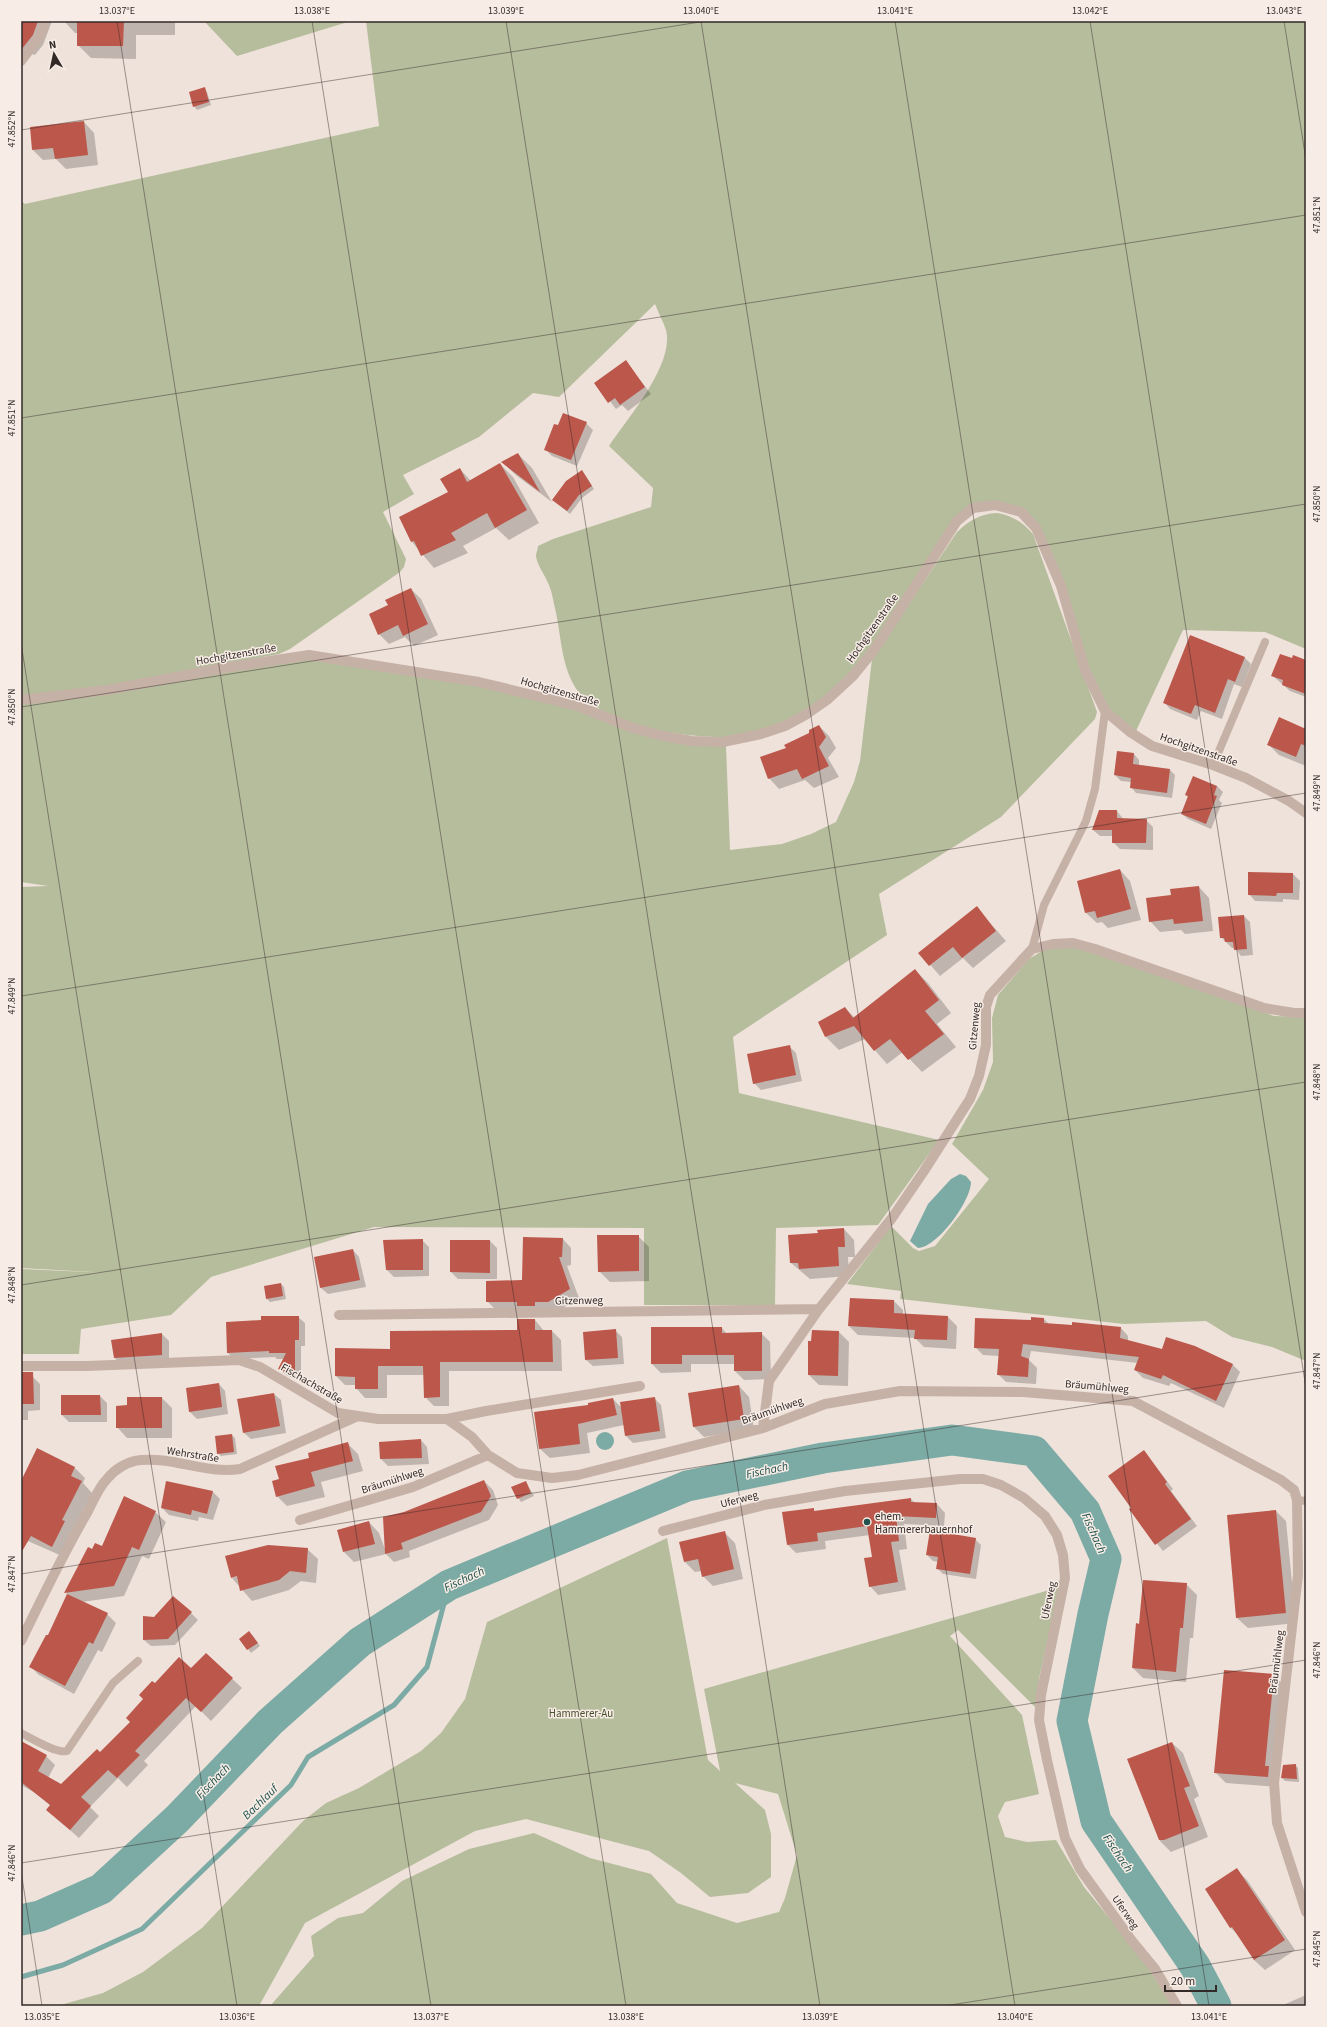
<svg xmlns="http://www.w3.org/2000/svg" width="1327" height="2027" font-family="'Source Sans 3',sans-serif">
<rect width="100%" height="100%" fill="#efe2da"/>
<!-- green -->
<path fill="#b6bd9c" d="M204 21H351L237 56Z
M366 21H1306V649L1265 632 1183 630 1136 731 1112 712 1099 694 1083 657 1048 544 1012 506 965 511C944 542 922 573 901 603 873 644 845 688 801 714 782 725 761 734 739 736 696 741 601 727 575 687 561 664 561 634 555 608 553 600 552 591 548 583 545 575 537 565 536 556 536 553 538 549 538 546L553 539 651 507 653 488 609 446C627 419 675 364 666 330 663 321 658 312 655 304L559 397 533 393 479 437 403 475 414 494 383 512 406 559 404 567 400 572 290 649 279 654 106 686 21 696V201L25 204 379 126Z
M997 513C1013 516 1022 522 1033 534L1097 712 1095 719 1001 817 879 894 887 935 733 1037 739 1093 939 1140 878 1225 776 1228 775 1305H644V1228L374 1227 211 1277 171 1315 81 1329 79 1354H21V1269L110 1273 21 1268V887L48 886 21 882V702L301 659 317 660 477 684 559 703 597 718 726 746 730 850 782 844 811 834 836 822 854 782 860 761 872 659 957 532C970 520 980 514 997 513Z
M1060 946 1082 949 1274 1016 1306 1017V1361L1272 1347 1232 1337 1206 1321 1124 1324 900 1299 901 1291 847 1284 891 1226 913 1248 919 1251 935 1246 989 1179 952 1144 983 1090 993 1062 992 1018 998 995 1029 959 1042 951Z
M667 1538 708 1760 720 1771 704 1689 1060 1587 1040 1674 1035 1707 958 1630 950 1636 1022 1715 1039 1794 1005 1802 998 1816 1005 1837 1027 1842 1056 1840 1084 1887 1143 1959 1172 2006H270L314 1956 311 1936 338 1918 363 1913 402 1881 469 1849 534 1833 590 1858 651 1874 677 1903 737 1923 779 1912 785 1898 797 1855 778 1794 735 1783 765 1810 771 1834V1877L748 1893 710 1897 681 1873 649 1851 526 1819 475 1831 305 1923 259 2006H57L103 1993 143 1972 202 1928 303 1821 326 1803 359 1788 421 1751 441 1733 465 1699 487 1622Z"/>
<!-- water -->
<path fill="#7caaa5" d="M960 1174 966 1176 971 1182C971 1201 937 1248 918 1248L910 1241 928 1204 951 1179Z
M596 1441a9 9 0 1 1 18 0a9 9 0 1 1-18 0Z"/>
<!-- shadow -->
<path fill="#0003" d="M21 21H52L43 45 35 55 21 50Z
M64 21H175V35H136V59L91 58 78 45V33H75Z
M204 89 207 92 211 105 197 110 194 106Z
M84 122 94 133 98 165 66 169 56 159 43 160 33 150Z
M626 362 651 394 628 411 622 405 616 409 596 383Z
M586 423 593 430 577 466 552 456 545 449Z
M518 454 532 468 552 502 517 476 503 463Z
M500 464 513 477 539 523 509 540 496 528 463 546 468 553 434 568 412 542 401 517 449 493 460 469 471 481Z
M585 475 594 489 582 498 570 514 553 500Z
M411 589 421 599 438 635 414 646 405 637 389 644 379 634 389 606Z
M1191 636 1245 658 1251 664 1242 687 1234 684 1222 719 1201 711 1197 720 1170 709 1164 702Z
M1292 660 1306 661V697L1290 691 1273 676Z
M1305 725 1306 766 1279 755 1268 744 1304 729Z
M819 726 829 736 836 748 828 758 839 777 814 788 805 780 779 789 769 778 787 749Z
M1134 754 1139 760V765L1170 770 1175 775 1172 798 1136 793 1131 787V782L1121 781 1115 775Z
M1217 786 1223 792 1219 800 1222 803 1211 829 1188 819 1182 814 1189 798 1186 795Z
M1117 811 1124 820H1146L1153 827V850L1120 849 1113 842V836H1100L1093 830Z
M1120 870 1130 881 1141 920 1108 928 1102 922 1097 923 1086 913Z
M1293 874 1300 881 1299 900 1283 899V902L1255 901 1249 894Z
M1199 887 1209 898 1213 931 1185 934 1181 930 1160 932 1150 921 1172 896Z
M977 908 1006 941 973 968 963 958 940 976 920 953Z
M1244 916 1250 922 1253 955 1241 956 1235 948H1232L1221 937Z
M915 970 928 983 951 1013 937 1024 956 1047 922 1072 903 1052 887 1064 865 1039 839 1050 826 1037 819 1023 845 1008 855 1018Z
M789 1046 796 1053 802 1081 761 1090 754 1083Z
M844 1229 854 1240 855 1257H848L849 1276 810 1279 791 1263 789 1236 819 1234Z
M638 1236 649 1247V1281L610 1282 599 1271Z
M563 1239 571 1248V1265L567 1266 579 1298 558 1311 496 1310 487 1301 523 1281Z
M422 1240 429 1247V1276L394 1277 387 1270Z
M451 1241H490L497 1248V1279H458L451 1272Z
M353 1250 359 1257 366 1287 328 1294 321 1288Z
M281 1284 284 1287 286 1299 270 1302 267 1299Z
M851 1299 894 1301 903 1310V1315L948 1317 957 1326 956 1349 924 1347 915 1338 858 1335 849 1326Z
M298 1317 305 1323V1346H301V1382L286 1375 279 1368 284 1359H277L275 1357 234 1359 228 1353 262 1321Z
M1044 1319 1049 1324 1121 1328 1128 1336V1341L1163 1351 1232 1364 1240 1372 1224 1408 1171 1383 1169 1386 1143 1378 1135 1370 1138 1363 1031 1351 1029 1360 1037 1368 1036 1384 1006 1382 998 1374 999 1356 983 1355 975 1347 1032 1321Z
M535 1320 544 1331H552L561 1340 562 1371H449V1406H434L425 1397 424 1375H387V1398H365L356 1388V1385H345L336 1376 391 1350 518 1331Z
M722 1328 727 1334 761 1333 770 1342 771 1379 744 1380 735 1371V1364H691V1372L661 1373 652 1364Z
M615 1330 622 1337 624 1364 593 1366 586 1360Z
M839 1332 849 1342 848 1386 819 1385 809 1375Z
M162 1334 169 1341V1361L121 1365 115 1358 112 1341Z
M21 1377H33L40 1384V1410L28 1411V1420H21Z
M219 1384 225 1391 228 1414 197 1419 190 1412 187 1389Z
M739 1386 749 1397 754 1429 704 1437 693 1426Z
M274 1394 281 1400 286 1433 251 1439 244 1433Z
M62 1396H100L107 1403V1422H69L62 1415Z
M162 1398 172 1408V1438H127L117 1427 128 1406Z
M654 1398 661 1405 666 1438 633 1443 626 1436 624 1425 587 1433 590 1453 550 1458 540 1449 589 1406 613 1399 622 1408Z
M232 1435 235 1438 237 1454 221 1456 218 1453Z
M421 1440 427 1447 429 1464 388 1466 381 1459Z
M348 1444 358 1454 363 1471 321 1482 325 1497 287 1506 277 1496 280 1480 310 1458Z
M38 1450 75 1468 85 1478 83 1483 92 1493 73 1530 62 1556 21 1538V1483Z
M1144 1451 1173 1489 1171 1491 1197 1526 1163 1551 1130 1509 1133 1508Z
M484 1481 493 1490 498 1505 489 1520 409 1551 410 1557 394 1562 386 1554 354 1562 344 1552 369 1522 379 1533 386 1552 404 1513Z
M167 1482 213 1492 220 1499 213 1520 199 1517 198 1521 169 1515 162 1508Z
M526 1482 534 1496 521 1502 512 1488Z
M911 1499 915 1503 937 1504 945 1513 944 1526 904 1524 907 1549 899 1550 906 1590 878 1595 870 1586 873 1558 870 1535 825 1541 826 1549 796 1553 788 1545 813 1509 816 1512Z
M1276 1511 1286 1521 1296 1623 1248 1628 1237 1618 1228 1516Z
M155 1512 166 1522 149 1559 142 1556 124 1596 82 1602 107 1614 116 1623 102 1652 98 1650 74 1694 39 1675 30 1666 48 1637 68 1595 66 1593 89 1548 93 1550 102 1547Z
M724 1532 735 1543 743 1579 713 1586 703 1576 701 1571 695 1572 685 1562Z
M975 1539 981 1545 976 1579 943 1574 937 1568 938 1562 933 1561 927 1555Z
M307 1549 318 1559 316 1583 301 1581 289 1590 252 1601 232 1578Z
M1186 1584 1197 1595 1193 1638H1190L1186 1682 1143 1678 1133 1668 1140 1625Z
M191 1613 198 1620 175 1645 151 1646 144 1640 154 1618Z
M252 1635 260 1646 251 1653 241 1639Z
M206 1654 242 1688 211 1721 196 1706 144 1761 148 1765 127 1787 118 1778 90 1807 99 1816 79 1838 57 1819 51 1806 39 1795 21 1785V1742L46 1756 55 1765 48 1778 61 1785 100 1753 131 1722 155 1684 191 1670Z
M1273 1675 1284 1685 1278 1787 1226 1783 1215 1772Z
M1172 1743 1183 1753 1199 1796 1194 1799 1208 1837 1171 1852 1160 1841 1128 1760Z
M1295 1765 1298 1768 1299 1782 1285 1781 1282 1778Z
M1237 1870 1247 1880 1295 1950 1265 1970 1254 1960 1239 1936 1230 1927Z
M1306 1995V2006H1281Z"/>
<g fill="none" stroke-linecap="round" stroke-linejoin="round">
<!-- stream -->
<path stroke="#7caaa5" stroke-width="5" d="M21 1977 63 1965 142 1929 291 1785 308 1757 394 1705 427 1667 449 1585"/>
<!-- river -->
<path stroke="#7caaa5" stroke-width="31" d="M21 1920 40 1916 101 1889 177 1819 270 1722 360 1642 449 1585 687 1486 823 1458 952 1440 1034 1451 1085 1511 1106 1559 1093 1614 1072 1721 1096 1821 1195 1966 1216 2006"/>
</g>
<!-- building -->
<path fill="#bc574b" d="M21 21H38L33 35 21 50Z
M77 21H124L123 46H77Z
M205 87 209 102 193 107 189 92Z
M84 121 88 155 55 159 53 148 32 150 30 127Z
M626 360 645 387 620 405 615 398 608 403 594 383Z
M563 413 587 422 571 460 544 450 554 424 558 425Z
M518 453 540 492 501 462Z
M500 463 527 510 495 528 487 513 451 533 456 540 421 556 414 541 411 542 399 517 448 492 440 479 460 468 467 482Z
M582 470 592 486 579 495 567 511 552 500 566 481Z
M411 588 428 624 403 636 398 625 378 635 369 614 388 605 385 600Z
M1190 635 1245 657 1235 682 1228 679 1215 713 1195 705 1191 714 1163 703Z
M1280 654 1292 658 1293 655 1306 660V694L1282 685 1283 680 1271 676Z
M1279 717 1306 729V746L1301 744 1296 757 1267 745Z
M819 725 826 737 819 747 829 766 802 779 797 769 768 779 760 757 786 748 784 745 809 733V730Z
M1117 751 1134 753 1133 764 1170 769 1167 793 1130 788 1131 778 1114 775Z
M1193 776 1217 786 1214 795 1217 796 1206 824 1181 814 1188 796 1185 795Z
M1099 810H1117V818L1147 819 1146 843H1112V830H1092Z
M1120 869 1131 909 1097 918 1095 911 1085 913 1077 881Z
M1248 872 1293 873V893H1277L1276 896 1248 895Z
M1199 886 1203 921 1174 924 1173 919 1149 922 1146 898 1171 895 1170 889Z
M977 906 996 931 962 958 953 947 929 966 918 953Z
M1244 915 1247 949 1234 950 1233 942H1225L1224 938H1220L1218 917Z
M915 969 939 1000 925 1011 944 1034 908 1060 890 1039 874 1051 854 1026 825 1037 818 1022 845 1007 853 1018Z
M790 1045 796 1075 753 1084 747 1054Z
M844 1228 845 1247H838L839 1266 799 1269 798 1263H790L788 1235 818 1233 817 1230Z
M597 1235H639V1271L598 1272Z
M523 1237 563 1238 562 1257H559L570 1289 548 1302H535V1306H517V1302H486V1281L522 1280Z
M423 1239V1270H386L383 1240Z
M450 1240H490V1273L450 1272Z
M353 1249 360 1280 320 1288 314 1257Z
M281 1283 283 1296 266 1299 264 1286Z
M850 1298 894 1300V1313L948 1316 947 1340 914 1339 915 1330 848 1326Z
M261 1316H299V1340H295V1376L278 1369 286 1353H269V1351L227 1353 226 1322 261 1320Z
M1031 1317 1044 1318V1323L1072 1325V1322L1121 1327 1120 1338 1162 1349 1166 1337 1195 1346 1233 1364 1216 1401 1163 1375 1161 1379 1134 1370 1139 1357 1023 1344 1021 1356 1029 1359 1028 1377 997 1375 999 1349 974 1348 975 1318 1031 1320Z
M517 1319H535V1330H552L553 1362H440V1397L424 1398 423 1366H378V1389H355V1377L335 1376V1348L390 1349V1331L517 1330Z
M651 1327H722V1333L762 1332V1371H734V1355H682V1364H651Z
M616 1329 618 1358 585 1360 583 1332Z
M812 1330 839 1331 838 1376 808 1375V1341H811Z
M162 1333V1355L114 1358 111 1340Z
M21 1372H33L34 1404H21Z
M219 1383 222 1407 189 1412 186 1388Z
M739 1385 744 1419 693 1427 688 1393Z
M274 1393 280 1426 243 1433 237 1399Z
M61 1395H100L101 1415H61Z
M127 1397H162V1428H116V1406L127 1405Z
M655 1397 660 1431 625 1436 620 1402Z
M613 1398 617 1415 578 1424 580 1444 539 1449 534 1412 588 1405V1403Z
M232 1434 234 1452 217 1454 215 1436Z
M421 1439 422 1458 380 1459 379 1442Z
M348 1442 353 1461 311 1472 315 1486 276 1497 272 1481 279 1479 275 1466 309 1458 308 1453Z
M37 1448 75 1467 71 1476 82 1481 62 1520 65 1521 52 1547 31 1536 21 1553V1481Z
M1144 1450 1167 1482 1165 1484 1191 1519 1155 1545 1129 1509 1131 1508 1108 1476Z
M484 1480 491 1496 481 1512 401 1543 403 1549 385 1554 383 1517 404 1512Z
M166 1481 213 1491 207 1514 192 1510 191 1515 161 1508Z
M526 1481 531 1493 517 1499 511 1487Z
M124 1496 156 1511 139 1550 132 1547 114 1586 64 1593 88 1547 92 1549 95 1543 102 1546Z
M911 1498V1502L937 1503 936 1518 896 1516 899 1541 891 1542 898 1582 869 1587 864 1558 872 1557 867 1526 817 1533 818 1541 787 1545 782 1512 814 1508V1511Z
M1276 1510 1286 1613 1236 1618 1227 1515Z
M369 1521 375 1544 343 1552 337 1530Z
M930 1530 976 1538 970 1574 936 1569 938 1557 926 1555Z
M725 1531 734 1569 702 1577 698 1559 684 1562 679 1542Z
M268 1545 308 1548 306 1573 290 1571 279 1580 240 1591 237 1576 231 1578 225 1556Z
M1143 1580 1187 1583 1183 1628H1180L1176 1672 1132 1668 1136 1623 1139 1624Z
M67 1594 108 1613 93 1644 89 1642 65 1686 29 1667 46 1635H48Z
M173 1596 192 1612 168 1639 143 1640V1616L154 1617Z
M249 1631 258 1643 247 1650 239 1639Z
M206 1653 233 1678 201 1712 186 1698 135 1751 140 1755 117 1778 108 1770 81 1797 91 1806 70 1830 46 1810 50 1805 21 1782V1741L47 1755 38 1771 61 1784 97 1749 100 1752 130 1722 126 1718 143 1699 139 1695 152 1681 155 1683 179 1657 191 1668Z
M1224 1670 1274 1674 1265 1766H1269L1268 1777 1214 1773Z
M1172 1742 1190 1786 1184 1788 1199 1826 1164 1840H1159L1127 1759Z
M1296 1764 1297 1779 1281 1778 1283 1765Z
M1237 1868 1285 1940 1254 1960 1232 1927 1230 1928 1205 1889Z"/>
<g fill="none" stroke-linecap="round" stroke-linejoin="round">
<!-- service -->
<path stroke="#c6b1a7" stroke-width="8" d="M1213 765 1265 642
M1032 949 1044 905 1086 821 1095 789 1105 711
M1297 1500 1306 1501
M21 1733C31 1738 57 1754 67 1751L113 1683 138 1661"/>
<!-- minor -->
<path stroke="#c6b1a7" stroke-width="10" d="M21 61 39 37 46 21
M21 700 108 690 224 668 309 655 479 682 578 706 633 728 663 736 692 741 723 742 761 734 785 726 807 714 827 700 853 676 874 650 957 521 973 508 995 505 1021 512 1036 528 1061 586 1085 670 1105 711 1130 732 1152 746 1213 765 1246 778 1289 801 1306 813
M339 1315 819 1309
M21 1366H87L239 1360 260 1367 338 1413 378 1419H447L486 1411 640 1386
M447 1419 472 1437 488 1455 517 1473 552 1478 578 1475 763 1428 825 1404 900 1391 1023 1392 1133 1401 1281 1480 1294 1490 1297 1500 1298 1575 1274 1783 1277 1823 1306 1912
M763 1428 769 1381 819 1309 892 1218 924 1171 970 1099 979 1076 986 1045V1007L990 995 1032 949 1053 944 1073 943 1095 949 1264 1008 1294 1013H1306
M300 1520 413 1487 488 1455
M663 1531 764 1505 845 1491 960 1479H983L1001 1485 1024 1498 1045 1516 1057 1535 1063 1555 1065 1578 1041 1695 1039 1720 1047 1760 1065 1838 1080 1869 1132 1941 1155 1969 1177 2006
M21 1641C42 1598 63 1554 87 1513 93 1502 98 1488 107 1479 115 1469 128 1461 141 1460 175 1457 206 1474 240 1469L358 1416"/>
</g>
<!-- ticks -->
<path fill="none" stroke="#332927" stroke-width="1" stroke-opacity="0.45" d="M117 21 431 2006M312 21 626 2006M506 21 820 2006M701 21 1015 2006M895 21 1209 2006M1090 21 1306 1388M1284 21 1306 160M21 130 706 21M21 418 1306 215M21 643 237 2006M21 707 1306 504M21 996 1306 793M21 1285 1306 1082M21 1574 1306 1371M21 1863 1306 1660M21 1871 42 2006M944 2006 1306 1949"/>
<!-- markers -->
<circle fill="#20514d" stroke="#f7ede6" stroke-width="1.5" cx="867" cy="1522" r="4"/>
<g text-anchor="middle" stroke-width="3" stroke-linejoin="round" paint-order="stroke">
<!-- street labels -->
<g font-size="11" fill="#332927" stroke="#f7ede6">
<text transform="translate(872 628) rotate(-55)" y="4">Hochgitzenstraße</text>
<text transform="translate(236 654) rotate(-10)" y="4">Hochgitzenstraße</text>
<text transform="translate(560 691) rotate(16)" y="4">Hochgitzenstraße</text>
<text transform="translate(1199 749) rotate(19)" y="4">Hochgitzenstraße</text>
<text transform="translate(974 1026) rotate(-85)" y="4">Gitzenweg</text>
<text transform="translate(579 1300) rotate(-1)" y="4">Gitzenweg</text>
<text transform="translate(312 1383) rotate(30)" y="4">Fischachstraße</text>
<text transform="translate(1097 1386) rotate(5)" y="4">Bräumühlweg</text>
<text transform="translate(772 1410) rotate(-19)" y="4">Bräumühlweg</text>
<text transform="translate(193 1454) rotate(9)" y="4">Wehrstraße</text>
<text transform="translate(392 1480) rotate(-18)" y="4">Bräumühlweg</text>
<text transform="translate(739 1499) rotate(-15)" y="4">Uferweg</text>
<text transform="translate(1048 1600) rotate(-78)" y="4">Uferweg</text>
<text transform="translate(1276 1662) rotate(-83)" y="4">Bräumühlweg</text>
<text transform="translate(1126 1912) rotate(55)" y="4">Uferweg</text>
</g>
<!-- poi labels -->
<g font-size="11" fill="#332927" stroke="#f7ede6" text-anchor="start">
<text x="875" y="1520">ehem.<tspan x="875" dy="13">Hammererbauernhof</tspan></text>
</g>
<!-- park labels -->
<g font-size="11" fill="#484f2d" stroke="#f7ede6">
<text x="581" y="1717">Hammerer-Au</text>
</g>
<!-- water labels -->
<g font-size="12" font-style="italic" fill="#20514d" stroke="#f7ede6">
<text transform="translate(767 1470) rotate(-12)" y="4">Fischach</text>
<text transform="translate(1094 1533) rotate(66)" y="4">Fischach</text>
<text transform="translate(464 1579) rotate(-25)" y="4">Fischach</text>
<text transform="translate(213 1781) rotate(-46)" y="4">Fischach</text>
<text transform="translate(260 1802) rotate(-44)" y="4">Bachlauf</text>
<text transform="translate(1118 1853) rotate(56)" y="4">Fischach</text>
</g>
</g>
<!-- border -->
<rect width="1327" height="2027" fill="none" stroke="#f7ede6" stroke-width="44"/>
<!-- north arrow -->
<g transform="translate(54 54) rotate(351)" stroke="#f7ede6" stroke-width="3" paint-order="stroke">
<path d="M0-3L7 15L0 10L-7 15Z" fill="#332927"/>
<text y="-6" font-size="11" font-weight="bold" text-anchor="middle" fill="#332927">N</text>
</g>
<!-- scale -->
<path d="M1165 1985v6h51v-6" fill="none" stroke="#332927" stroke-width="2"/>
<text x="1171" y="1985" font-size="12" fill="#332927" stroke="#f7ede6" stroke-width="3" paint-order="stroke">20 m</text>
<rect x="22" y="22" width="1283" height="1983" fill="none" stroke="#332927" stroke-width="1.5"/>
<g font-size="10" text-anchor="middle" fill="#332927">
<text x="117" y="14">13.037°E</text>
<text x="312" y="14">13.038°E</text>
<text x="506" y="14">13.039°E</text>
<text x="701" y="14">13.040°E</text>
<text x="895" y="14">13.041°E</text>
<text x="1090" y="14">13.042°E</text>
<text x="1284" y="14">13.043°E</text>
<text transform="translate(11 129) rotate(-90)" y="4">47.852°N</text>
<text transform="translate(1316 215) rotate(-90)" y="4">47.851°N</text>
<text transform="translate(11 418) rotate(-90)" y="4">47.851°N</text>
<text transform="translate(1316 504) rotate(-90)" y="4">47.850°N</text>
<text transform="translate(11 707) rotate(-90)" y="4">47.850°N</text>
<text transform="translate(1316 793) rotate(-90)" y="4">47.849°N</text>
<text transform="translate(11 996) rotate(-90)" y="4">47.849°N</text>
<text transform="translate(1316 1082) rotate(-90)" y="4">47.848°N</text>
<text transform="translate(11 1285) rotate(-90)" y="4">47.848°N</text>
<text transform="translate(1316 1371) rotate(-90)" y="4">47.847°N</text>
<text transform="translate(11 1574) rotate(-90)" y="4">47.847°N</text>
<text transform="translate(1316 1660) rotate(-90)" y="4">47.846°N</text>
<text transform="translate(11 1863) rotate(-90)" y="4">47.846°N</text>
<text transform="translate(1316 1949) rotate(-90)" y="4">47.845°N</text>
<text x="42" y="2020">13.035°E</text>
<text x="237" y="2020">13.036°E</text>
<text x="431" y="2020">13.037°E</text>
<text x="626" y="2020">13.038°E</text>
<text x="820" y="2020">13.039°E</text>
<text x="1015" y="2020">13.040°E</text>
<text x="1209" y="2020">13.041°E</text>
</g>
</svg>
